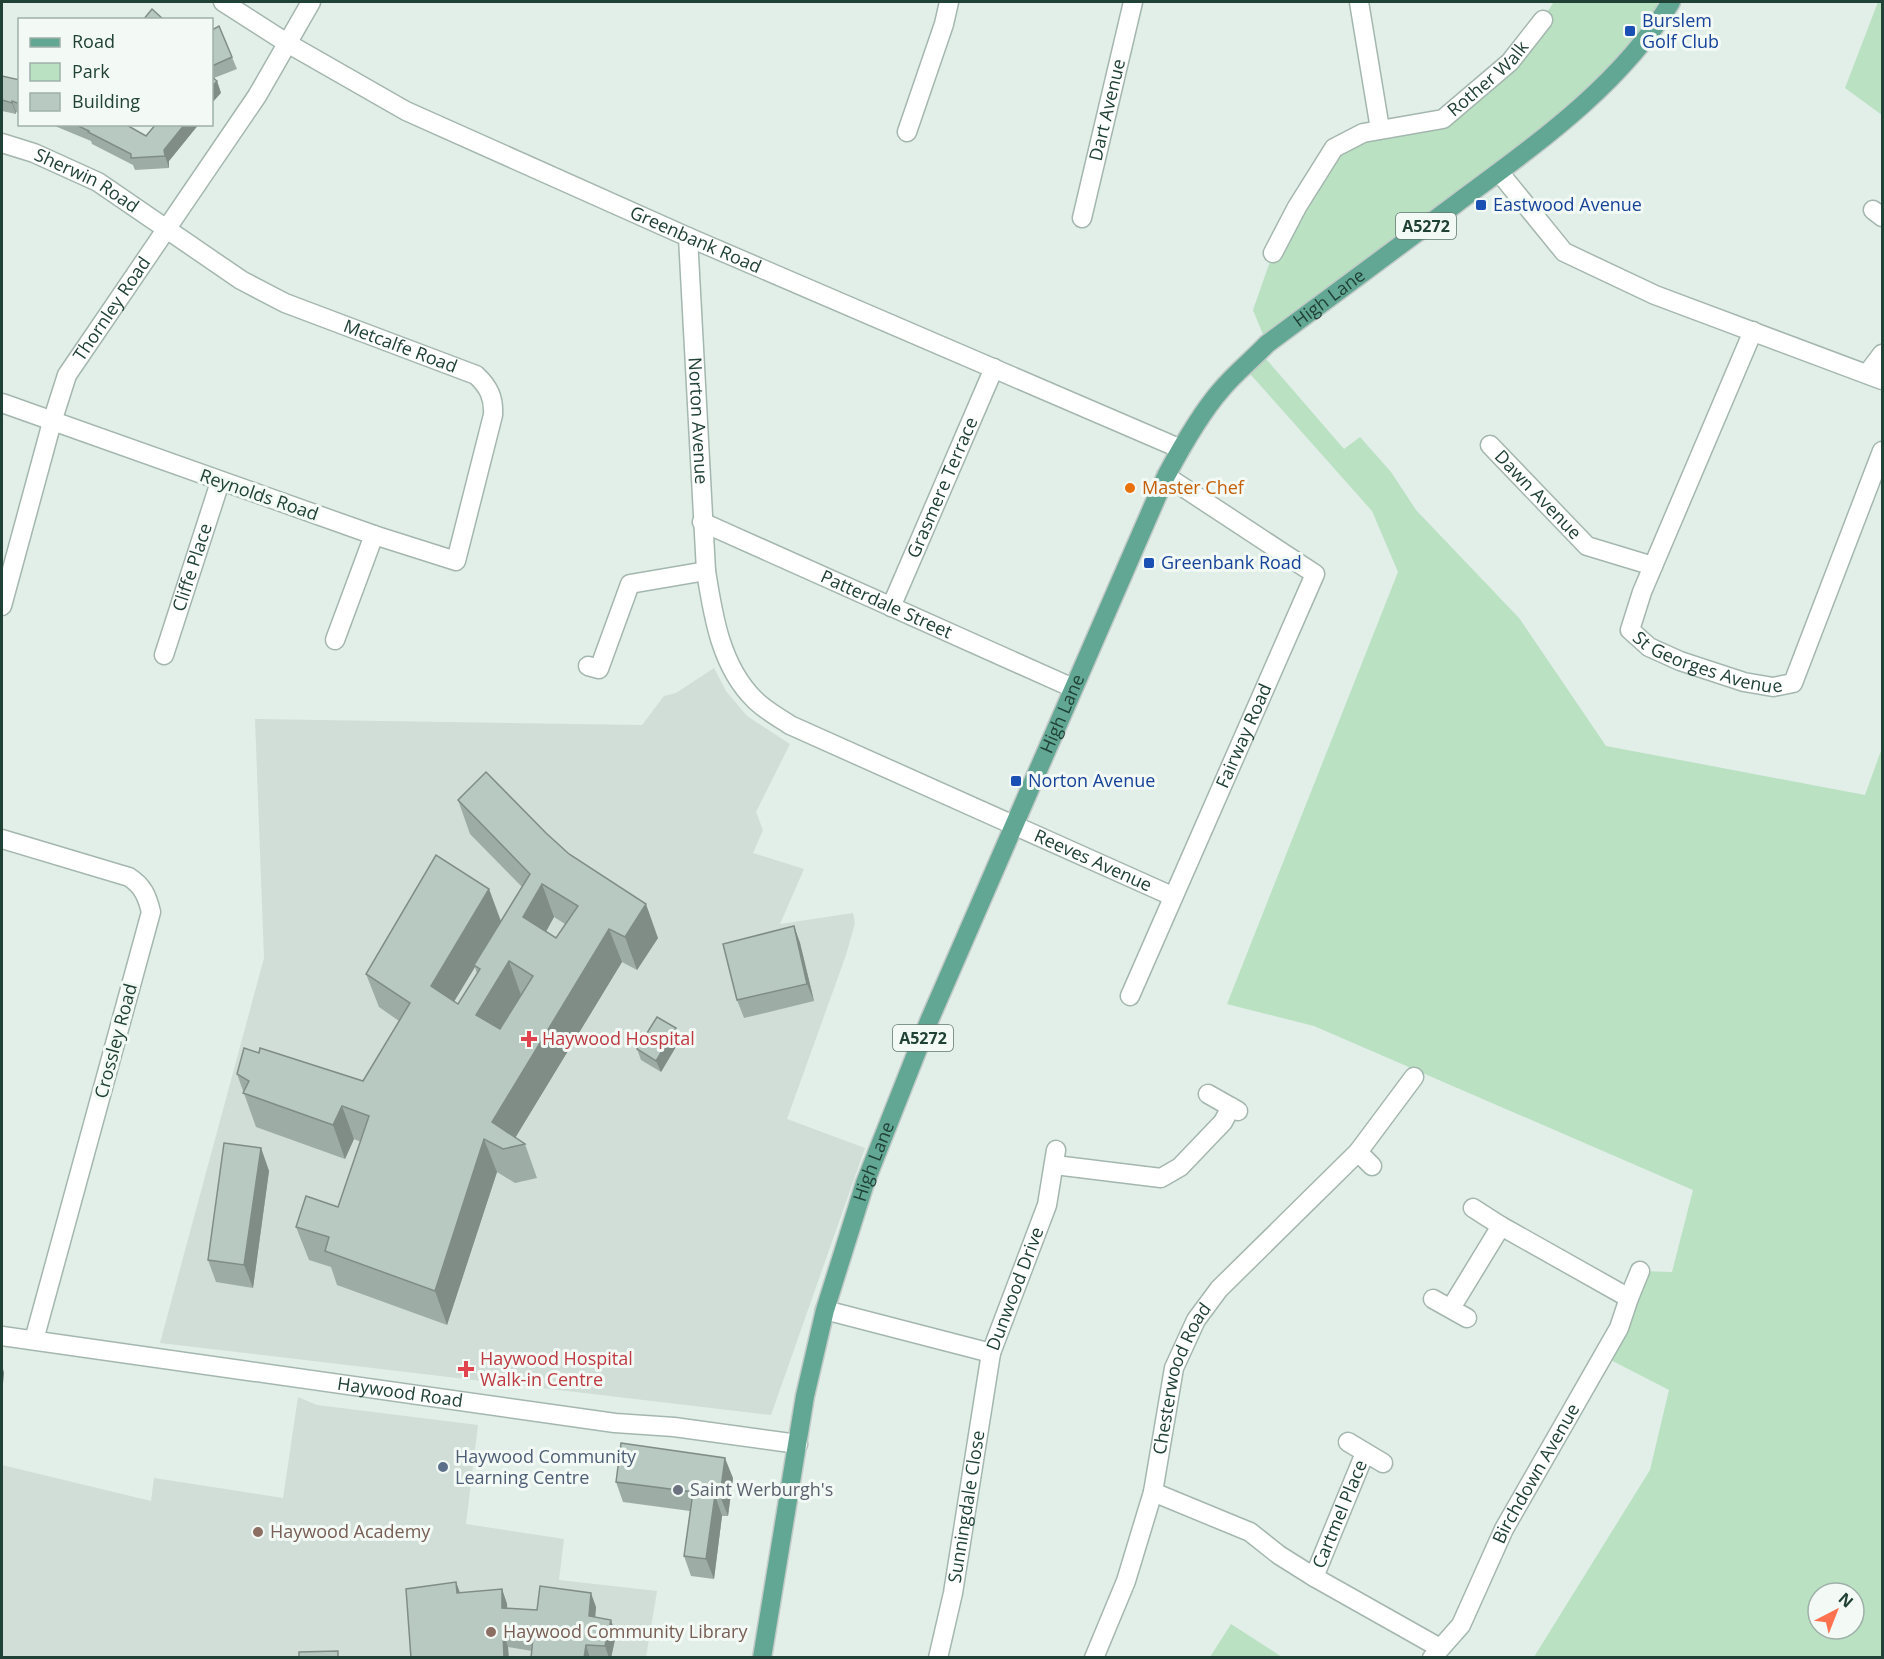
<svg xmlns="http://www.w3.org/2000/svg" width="1884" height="1659" font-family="'Open Sans',sans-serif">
<rect width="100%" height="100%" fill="#e2eee8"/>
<!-- built -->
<path fill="#d0ded7" d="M714 668 726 691 747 716 790 744 756 812 763 830 753 853 804 869 780 924 853 913 855 923 846 955 787 1119 865 1148 771 1415 160 1343 264 958 255 719 642 725 664 696 676 693Z
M298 1397 317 1405 478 1425 466 1524 564 1539 559 1580 657 1591 646 1657 2 1658V1465L151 1501 154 1478 283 1498Z"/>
<!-- green -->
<path fill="#b9e1c2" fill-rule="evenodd" d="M1554 2H1655L1666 10 1575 113 1267 344 1253 310 1273 253 1334 148 1443 119 1529 38Z
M1878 2H1882V115L1845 88Z
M1260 352 1344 449 1360 437 1391 472 1416 510 1519 618 1606 746 1865 795 1882 748V1657H1534L1650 1470 1669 1390 1603 1356 1640 1271 1672 1272 1693 1190 1314 1026 1227 1004 1398 572 1372 511 1243 366ZM1818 1593H1854V1629H1818Z
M1231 1624 1282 1657H1210Z"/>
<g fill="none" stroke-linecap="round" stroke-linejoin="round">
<!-- minor casing -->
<g stroke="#a4b7af" stroke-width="21">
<g id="minor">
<path id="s1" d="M223 2 287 43 406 111 688 237 1181 449"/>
<path d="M1359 2 1380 129"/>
<path d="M907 132 944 24 949 2"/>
<path id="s2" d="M2 143 34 153 98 182 241 280 285 303 476 375C489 387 494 398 493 415L456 561 374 535 2 403"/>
<path d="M1499 172 1564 252 1655 295 1882 380"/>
<path d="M1873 210 1882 217"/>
<path id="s3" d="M1082 218 1133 2"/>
<path id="s4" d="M688 237 706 571C713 616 721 667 755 700 765 710 778 717 790 725L1172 896"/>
<path id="s5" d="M1273 253 1297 207 1334 148 1363 133 1443 119 1510 62 1543 20"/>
<path id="s6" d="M1753 331 1642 592 1630 630 1649 647 1680 661 1744 682 1773 687 1793 683 1882 451"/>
<path d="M1867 374 1882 354"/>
<path id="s7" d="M1490 445 1587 546 1653 566"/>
<path id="s8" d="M702 522 1073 688"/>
<path id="s9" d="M2 606 52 422 67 375 257 96 311 2"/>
<path id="s10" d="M891 607 994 368"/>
<path d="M335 640 374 535"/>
<path id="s11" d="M164 655 220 482"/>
<path d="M588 666 599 669 630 584 706 571"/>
<path d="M2 839 129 877C143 886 147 896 151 912L34 1340"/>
<path id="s12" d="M1130 996 1315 574 1166 476"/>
<path d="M1208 1094 1238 1111"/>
<path d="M1358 1152 1372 1166"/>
<path d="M1055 1165 1161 1178 1180 1167 1223 1122 1231 1107"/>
<path d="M1473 1208 1501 1226 1629 1298"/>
<path d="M1433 1299 1467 1318"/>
<path d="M1451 1308 1501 1226"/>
<path id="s13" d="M825 1310 991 1353 1047 1205 1056 1150"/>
<path id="s14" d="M2 1336 615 1423 674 1427 798 1444"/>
<path d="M1348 1442 1383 1463"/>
<path d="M1153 1492 1250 1532 1279 1555 1314 1577 1440 1648"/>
<path id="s15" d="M1314 1577 1365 1453"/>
<path id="s16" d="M938 1658 953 1593 991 1353"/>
<path id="s17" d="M1094 1658 1126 1581 1153 1492 1174 1368 1196 1320 1219 1289 1358 1152 1414 1077"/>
<path id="s18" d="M1432 1658 1461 1625 1504 1529 1619 1328 1629 1298 1640 1271"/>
</g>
</g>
<!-- major casing -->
<g stroke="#c1cac7" stroke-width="21">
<g id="major">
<path id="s19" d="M762 1658 805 1396 825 1310 865 1183 929 1021 1166 476C1181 448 1200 414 1221 390 1235 373 1252 360 1267 344 1331 297 1394 250 1457 203 1535 145 1620 86 1671 2"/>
</g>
</g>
<!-- minor -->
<use href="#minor" stroke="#fff" stroke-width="18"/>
<!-- major -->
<use href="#major" stroke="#62a793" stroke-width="18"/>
</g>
<!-- wall -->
<path fill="#9dada6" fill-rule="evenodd" d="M212 30 232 57 237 69 214 78 217 81 221 93 213 78 212 74Z
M2 76 20 80V114L16 112V114L2 111Z
M50 124H125L146 136 156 124H199L169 161V168L135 170 133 165 92 144 91 141Z
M458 800 546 833 658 938 637 970 622 962 515 1138 525 1144 537 1178 515 1183 497 1172 447 1325 337 1285 331 1267 309 1260 296 1227 338 1207 361 1142 354 1139 345 1159 256 1127 237 1074 259 1053 363 1081 399 1021 379 1007 366 974 489 889 501 921 522 887 470 834ZM554 917 565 924 556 938 546 932ZM475 967 477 974 458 1004 454 1001Z
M794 926 800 943 814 1001 744 1018 737 1000Z
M680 1040 661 1072 641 1060 637 1049Z
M261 1148 269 1171 253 1288 216 1282 208 1260Z
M733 1478 728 1516H722L714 1579 691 1576 684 1556 690 1511 623 1502 616 1482Z
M456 1582 460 1593 502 1589 507 1604V1608L537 1610 596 1607 595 1617 616 1635 611 1658H531L532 1651 508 1647 411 1658Z"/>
<!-- shaded-wall -->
<path fill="#808d87" d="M217 81 221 93 212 103V87Z
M12 101 16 112V114L12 103Z
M185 124H199L169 161V168L165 156 164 150Z
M542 884 554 917 535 951 523 917Z
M489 889 501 922 474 965 475 967 443 1020 431 986Z
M646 904 658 938 637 970 625 937Z
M794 926 800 943 814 1001 807 984Z
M609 929 622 962 509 1148 492 1122Z
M509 961 521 995 489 1048 476 1015Z
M676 1028 680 1040 661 1072 656 1061Z
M342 1106 354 1139 345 1159 333 1125Z
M484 1139 497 1172 447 1325 435 1291Z
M261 1148 269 1171 253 1288 244 1265Z
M2 1364 4 1373 2 1395Z
M725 1458 733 1478 728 1516 720 1496Z
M715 1495 722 1516 714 1579 706 1559Z
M456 1582 461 1596 457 1593Z
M502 1589 507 1604 508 1623 502 1608Z
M591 1593 596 1607 594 1631 589 1616Z
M611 1620 616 1635 611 1658H609L605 1646Z
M503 1632 508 1647 509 1658H504Z
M586 1645 590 1658H584Z"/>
<!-- building -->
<path fill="#b7c9c1" stroke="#808d87" stroke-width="1.5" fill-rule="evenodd" d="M152 9 164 20H143Z
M219 26 232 57 212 66V30Z
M2 76 20 80V104L12 101V103L2 100Z
M212 77 217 81 212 87Z
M74 124H125L146 136 156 124H185L164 150 165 156 131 158V154L88 132 89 131Z
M486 772 546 833 569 854 646 904 625 937 609 929 492 1122 525 1144 503 1149 484 1139 435 1291 325 1251 329 1237 296 1227 306 1196 338 1207 369 1116 342 1106 333 1125 243 1093 249 1081 237 1074 244 1048 259 1053 260 1048 363 1081 410 1003 366 974 436 855 489 889 431 986 458 1004 480 969 474 965 530 874 458 800ZM542 884 578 906 556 938 523 917ZM509 961 533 976 500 1029 476 1015Z
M794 926 807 984 737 1000 723 944Z
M657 1017 676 1028 656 1061 637 1049Z
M224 1143 261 1148 244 1265 208 1260Z
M621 1443 725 1458 720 1496 715 1495 706 1559 684 1556 693 1492 616 1482Z
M456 1582 457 1593 502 1589V1608L537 1610 540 1586 591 1593 589 1616 611 1620 605 1646 586 1645 584 1658H531L533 1638 503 1632 504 1658H411L406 1589Z
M338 1651V1658H299V1652Z"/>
<!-- markers -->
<g fill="#1a4fb4" stroke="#f3faf6" stroke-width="2">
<rect x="1624" y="25" width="12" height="12" rx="3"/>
<rect x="1475" y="199" width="12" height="12" rx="3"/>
<rect x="1143" y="557" width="12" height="12" rx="3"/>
<rect x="1010" y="775" width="12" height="12" rx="3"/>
</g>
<circle fill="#e8710a" stroke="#f3faf6" stroke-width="2" cx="1130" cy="488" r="6"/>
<g fill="#e0444e" stroke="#f3faf6" stroke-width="2">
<path d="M526 1030h6v6h6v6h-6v6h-6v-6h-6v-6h6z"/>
<path d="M463 1360h6v6h6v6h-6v6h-6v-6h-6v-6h6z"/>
</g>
<circle fill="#5c6f8a" stroke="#f3faf6" stroke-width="2" cx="443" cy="1467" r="6"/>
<circle fill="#6b7280" stroke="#f3faf6" stroke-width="2" cx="678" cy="1490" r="6"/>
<g fill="#8d6e63" stroke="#f3faf6" stroke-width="2">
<circle cx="258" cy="1532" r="6"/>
<circle cx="491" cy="1632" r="6"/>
</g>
<g text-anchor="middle" stroke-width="6" stroke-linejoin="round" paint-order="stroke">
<!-- shield labels -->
<g fill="#f3faf6" stroke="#5f7870" stroke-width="1.5">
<rect x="1396" y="213" width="60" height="26" rx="4.5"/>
<rect x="893" y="1025" width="60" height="26" rx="4.5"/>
</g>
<g font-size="16" font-weight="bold" fill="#204136">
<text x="1426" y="232">A5272</text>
<text x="923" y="1044">A5272</text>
</g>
<!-- transit labels -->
<g font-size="18" fill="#164399" stroke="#f3faf6" text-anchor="start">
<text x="1642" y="27">Burslem<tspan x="1642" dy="21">Golf Club</tspan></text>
<text x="1493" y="211">Eastwood Avenue</text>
<text x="1161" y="569">Greenbank Road</text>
<text x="1028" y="787">Norton Avenue</text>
</g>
<!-- street labels -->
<g font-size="18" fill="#204136" stroke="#f3faf6">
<text dy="6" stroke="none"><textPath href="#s5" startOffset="296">Rother Walk</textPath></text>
<text dy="6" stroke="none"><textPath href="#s3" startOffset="111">Dart Avenue</textPath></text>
<text dy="6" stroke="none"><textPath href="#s2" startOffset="93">Sherwin Road</textPath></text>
<text dy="6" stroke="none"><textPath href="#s1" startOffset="530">Greenbank Road</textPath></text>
<text dy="6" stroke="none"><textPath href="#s19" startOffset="1500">High Lane</textPath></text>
<text dy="6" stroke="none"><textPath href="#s9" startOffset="320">Thornley Road</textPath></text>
<text dy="6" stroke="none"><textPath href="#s2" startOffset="450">Metcalfe Road</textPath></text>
<text dy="6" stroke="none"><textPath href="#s4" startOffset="184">Norton Avenue</textPath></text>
<text dy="6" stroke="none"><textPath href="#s10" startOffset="130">Grasmere Terrace</textPath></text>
<text dy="6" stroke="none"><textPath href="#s7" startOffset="69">Dawn Avenue</textPath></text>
<text transform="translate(259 495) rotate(19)" y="6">Reynolds Road</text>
<text dy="6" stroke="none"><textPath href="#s11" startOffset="92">Cliffe Place</textPath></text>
<text dy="6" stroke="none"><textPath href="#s8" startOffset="202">Patterdale Street</textPath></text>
<text dy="6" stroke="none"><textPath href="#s6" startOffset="410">St Georges Avenue</textPath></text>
<text dy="6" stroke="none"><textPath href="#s19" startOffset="996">High Lane</textPath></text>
<text dy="6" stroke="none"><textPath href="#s12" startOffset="284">Fairway Road</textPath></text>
<text dy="6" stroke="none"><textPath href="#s4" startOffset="850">Reeves Avenue</textPath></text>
<text transform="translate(116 1041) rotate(-75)" y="6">Crossley Road</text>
<text dy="6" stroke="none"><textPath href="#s19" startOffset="510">High Lane</textPath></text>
<text dy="6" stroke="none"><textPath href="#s13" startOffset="240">Dunwood Drive</textPath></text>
<text dy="6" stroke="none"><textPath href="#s17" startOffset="294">Chesterwood Road</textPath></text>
<text dy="6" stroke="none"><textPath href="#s14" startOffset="402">Haywood Road</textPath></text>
<text dy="6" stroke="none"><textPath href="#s18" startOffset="213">Birchdown Avenue</textPath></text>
<text dy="6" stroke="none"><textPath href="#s16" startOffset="154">Sunningdale Close</textPath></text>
<text dy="6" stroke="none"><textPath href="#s15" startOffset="68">Cartmel Place</textPath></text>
</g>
<!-- food labels -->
<g font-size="18" fill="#c56008" stroke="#f3faf6" text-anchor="start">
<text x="1142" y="494">Master Chef</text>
</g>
<!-- health labels -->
<g font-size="18" fill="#be3a42" stroke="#f3faf6" text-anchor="start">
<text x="542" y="1045">Haywood Hospital</text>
<text x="480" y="1365">Haywood Hospital<tspan x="480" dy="21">Walk-in Centre</tspan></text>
</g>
<!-- service labels -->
<g font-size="18" fill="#4e5e75" stroke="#f3faf6" text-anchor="start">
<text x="455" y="1463">Haywood Community<tspan x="455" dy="21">Learning Centre</tspan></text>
</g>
<!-- worship labels -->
<g font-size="18" fill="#5b616d" stroke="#f3faf6" text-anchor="start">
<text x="690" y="1496">Saint Werburgh's</text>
</g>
<!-- education labels -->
<g font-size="18" fill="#785e54" stroke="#f3faf6" text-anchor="start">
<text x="270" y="1538">Haywood Academy</text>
<text x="503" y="1638">Haywood Community Library</text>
</g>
</g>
<!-- border -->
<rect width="1884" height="1659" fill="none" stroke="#204136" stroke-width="6"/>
<!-- legend -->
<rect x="18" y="18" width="195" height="108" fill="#f3faf6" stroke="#9fb0a9" stroke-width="1.5"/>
<rect x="30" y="38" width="30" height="9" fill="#62a793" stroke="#9fb0a9" stroke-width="1.5"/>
<text x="72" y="48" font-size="18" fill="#204136">Road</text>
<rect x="30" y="63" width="30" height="18" fill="#b9e1c2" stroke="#9fb0a9" stroke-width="1.5"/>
<text x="72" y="78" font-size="18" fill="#204136">Park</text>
<rect x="30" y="93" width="30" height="18" fill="#b7c9c1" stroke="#9fb0a9" stroke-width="1.5"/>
<text x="72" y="108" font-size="18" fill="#204136">Building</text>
<!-- north arrow -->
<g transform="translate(1836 1611) rotate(42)"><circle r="28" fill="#f3faf6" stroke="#9fb0a9" stroke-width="1.5"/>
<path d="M0-4.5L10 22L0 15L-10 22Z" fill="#ff724f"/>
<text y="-9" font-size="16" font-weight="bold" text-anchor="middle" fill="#204136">N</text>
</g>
</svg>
